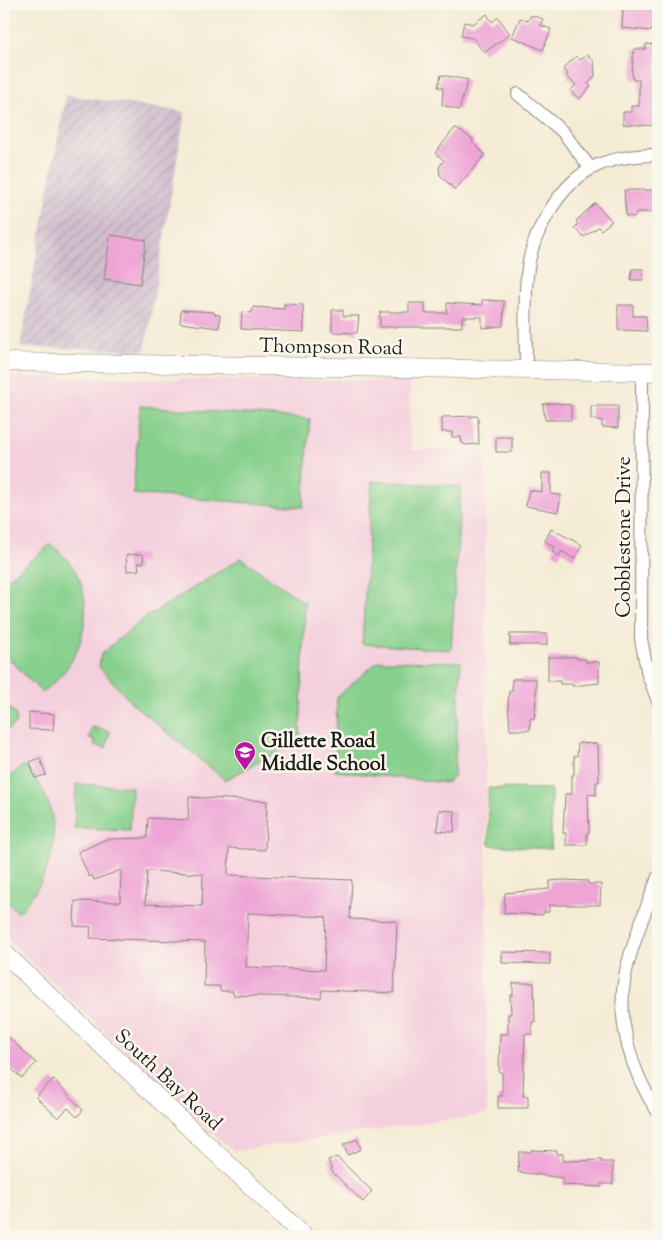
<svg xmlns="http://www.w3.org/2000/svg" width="662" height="1240" font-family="'Sorts Mill Goudy',serif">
<defs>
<pattern id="industrial-furrows" width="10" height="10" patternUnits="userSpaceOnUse" patternTransform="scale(1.25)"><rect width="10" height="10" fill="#d0bdcd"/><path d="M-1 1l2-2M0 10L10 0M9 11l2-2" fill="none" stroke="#b2a2af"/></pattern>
<pattern id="park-tufts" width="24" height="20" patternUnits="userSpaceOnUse" patternTransform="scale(1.25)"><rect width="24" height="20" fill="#87d08d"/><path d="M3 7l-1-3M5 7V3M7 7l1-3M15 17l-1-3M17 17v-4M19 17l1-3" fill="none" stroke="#74b279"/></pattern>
</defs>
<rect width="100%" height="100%" fill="#fbf7ec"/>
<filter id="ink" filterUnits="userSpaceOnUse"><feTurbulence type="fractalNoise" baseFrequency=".02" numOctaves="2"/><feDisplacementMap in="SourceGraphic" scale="10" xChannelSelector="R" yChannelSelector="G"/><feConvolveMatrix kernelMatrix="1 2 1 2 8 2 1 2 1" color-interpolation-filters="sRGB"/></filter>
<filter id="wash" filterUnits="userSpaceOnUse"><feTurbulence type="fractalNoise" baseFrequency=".0096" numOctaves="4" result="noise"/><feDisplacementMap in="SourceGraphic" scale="20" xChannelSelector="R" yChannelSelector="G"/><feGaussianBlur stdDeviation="1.12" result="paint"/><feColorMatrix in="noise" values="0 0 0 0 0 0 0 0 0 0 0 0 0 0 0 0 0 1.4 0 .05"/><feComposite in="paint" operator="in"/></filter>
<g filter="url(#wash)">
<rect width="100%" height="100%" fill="#f5ecd6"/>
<!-- built -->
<path fill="#f4cfdd" d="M4 377 409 381 411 450 485 451 487 1114 234 1151 210 1132 4 936Z"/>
<!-- industrial -->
<path fill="url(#industrial-furrows)" d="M66 95 185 112 145 351 20 347Z"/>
<!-- green -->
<path fill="#87d08d" stroke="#527654" d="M140 406 310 419 303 507 133 494Z
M372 481 461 486 451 650 362 644Z
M51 544C58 551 67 558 72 566 100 607 81 668 41 692L4 653V582Z
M241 558 305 603 300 740 225 780 133 704 99 667 101 654 142 620Z
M378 661 461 662 454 776 447 783 335 771 337 697Z
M4 703 16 715V723L4 733Z
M24 765C31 773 39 782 44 793 65 835 49 881 18 913L4 899V781Z
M76 784 132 787 130 830 74 828Z
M488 788 551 789V849L489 845Z"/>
<!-- park -->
<path fill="url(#park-tufts)" stroke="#527654" d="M92 727 110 731 106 748 94 745 95 740 89 738Z"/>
<g id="blocks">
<!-- building -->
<path fill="#eea5d6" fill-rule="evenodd" d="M628 4H658V14L653 13 652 31 622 28 623 8H627Z
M487 14 492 22 498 17 510 34 484 53 473 38 461 36 464 22 473 24Z
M531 15 543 19 540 25 551 29 543 50 512 37 520 18 528 21Z
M646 44 658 45 655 93H657V126L623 124V112H631V106H639V80H633L632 72 634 49H646Z
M587 55 594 61 595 76 588 84 591 86 579 99 570 91 576 85 566 76 568 74 563 69 576 56 580 60Z
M441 75 468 80 459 110 442 105 443 88 438 87Z
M455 128 474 140 472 142 485 155 455 190 440 175 439 167 444 160 435 153Z
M624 190H656V212H636L635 217 626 216Z
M595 203 612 221 601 230 598 227 584 237 574 228 578 224 576 221Z
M110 235 146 240 140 284 104 279Z
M632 269H644L643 280H631Z
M482 300 504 301 503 326 482 328V317H462V327H380V312H409V303H425V313H447V303L482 305Z
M284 304 303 305 304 332 241 329 242 312 252 313 253 307 284 309Z
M618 305H633V316H646L647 331 618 330Z
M181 310 214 312V314L220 315 219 328 180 323Z
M332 310H343V316H359L357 333 332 332Z
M555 403 571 405V420H545L543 404Z
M591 406H618V428L602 427V421L591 419Z
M478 416 479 444 466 445 462 443 461 437H452V432H442V417Z
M496 437H512V452H496Z
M542 473H551V494L561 495 558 512 526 506 529 490 542 492Z
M551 529 582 545 574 559 562 551 559 556 552 552 555 547 545 541Z
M143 554 144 563H138L139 570 127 571 126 555Z
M510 634H547V645H510Z
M548 657H577V659H586V662H599V683L572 686V684H560V681H548Z
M512 679H536V699L534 719 530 718V730H510L508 703 509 691H512Z
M29 712 54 714 53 730 29 729Z
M578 743 598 744 599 782H596V795L588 794 589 833H587V845H566V833H563L565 794H572V775H574V756H577Z
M40 758 46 775 35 778 30 762Z
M189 797 267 801 265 850 229 848 228 875 352 880 350 919 397 921 394 993 322 990 321 998 233 995V991H220V986H204L205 942 90 938 91 927 74 926 75 901 120 902 121 870 94 880 92 875 89 877 78 852 107 839 147 838 148 818 188 820ZM147 871 203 874 202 906 145 904ZM248 913 326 917 324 970 246 967Z
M439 810 455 811 454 832 437 831Z
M562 880 588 881V884H601L600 905H549V912H543V915L504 913 505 893 549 889 550 881Z
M502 952 550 953V964L502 963Z
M513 983H534L535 1022H532V1034H525L523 1096H528V1108H498V1096H502V1072H499L500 1034H508V1014H511L510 995H513Z
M4 1033 36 1063 22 1078 7 1065 6 1055 4 1052Z
M53 1079 83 1110 77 1117 68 1108 58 1118 36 1097Z
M357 1139 361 1149 348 1155 343 1145Z
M531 1150 557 1151V1154H563V1161L602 1160V1162H613V1184H601V1187L563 1185V1178L518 1172 519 1152H531Z
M337 1157 372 1191 363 1202 333 1173 328 1160Z"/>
</g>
</g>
<g filter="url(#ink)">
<use href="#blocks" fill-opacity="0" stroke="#888479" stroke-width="1"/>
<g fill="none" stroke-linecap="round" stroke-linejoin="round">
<!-- street casing -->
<g stroke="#888479" stroke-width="14">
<path id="street" d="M518 94 563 132 591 169
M526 370C526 339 524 307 527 275 530 237 557 187 592 168 611 158 637 155 658 155
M642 372 641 639 648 675 658 701
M658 877C647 907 631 945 625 976 616 1022 632 1074 658 1112"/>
</g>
<!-- secondary casing -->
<g stroke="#888479" stroke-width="19">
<path id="secondary" d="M4 362 658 372
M4 953 304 1236"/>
</g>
<!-- street -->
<use href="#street" stroke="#fff" stroke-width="12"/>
<!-- secondary -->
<use href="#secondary" stroke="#fff" stroke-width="18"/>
</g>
</g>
<!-- icons -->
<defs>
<g id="school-pin" transform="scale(1.125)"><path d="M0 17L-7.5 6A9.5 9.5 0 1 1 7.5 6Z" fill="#b5179e" stroke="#fbf7ec"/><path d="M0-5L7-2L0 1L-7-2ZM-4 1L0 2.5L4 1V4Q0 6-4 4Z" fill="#fff"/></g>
</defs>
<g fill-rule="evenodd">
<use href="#school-pin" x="245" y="752"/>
</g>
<g text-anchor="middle" stroke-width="5" stroke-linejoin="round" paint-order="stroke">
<!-- street labels -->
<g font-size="20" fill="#1c1c1c" stroke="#fbf7ec">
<text transform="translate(331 346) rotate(1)" y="7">Thompson Road</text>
<text transform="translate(623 537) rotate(-90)" y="7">Cobblestone Drive</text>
<text transform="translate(169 1079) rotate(43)" y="7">South Bay Road</text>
</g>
<!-- poi labels -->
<g font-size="20" font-weight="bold" fill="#1c1c1c" stroke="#fbf7ec" text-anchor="start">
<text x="261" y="747">Gillette Road<tspan x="261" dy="23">Middle School</tspan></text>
</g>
</g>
<!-- margin -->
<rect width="662" height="1240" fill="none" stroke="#fbf7ec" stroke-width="20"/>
</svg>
